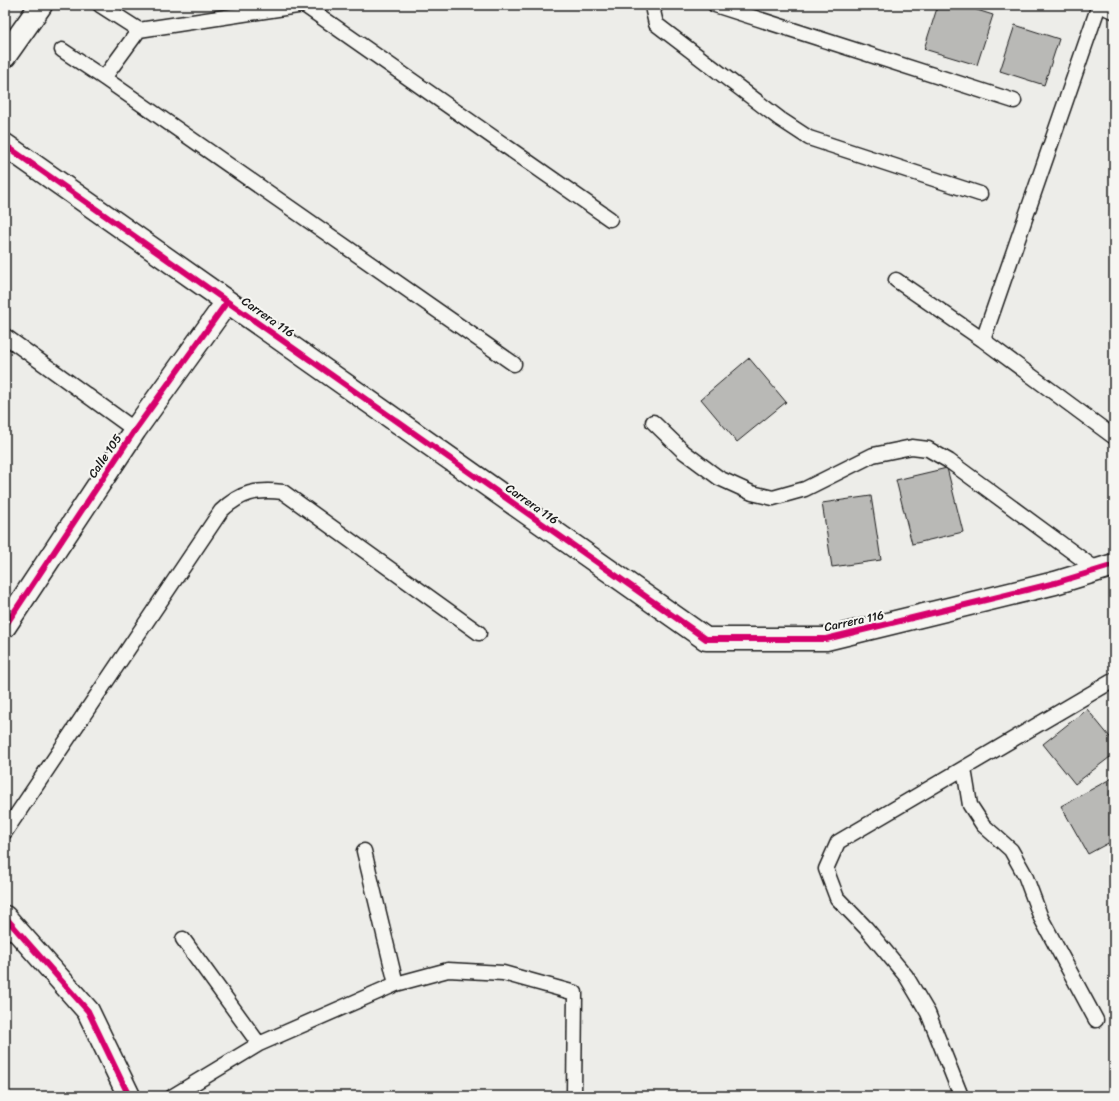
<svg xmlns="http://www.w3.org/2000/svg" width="1119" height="1101" font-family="Sriracha,sans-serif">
<rect width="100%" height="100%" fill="#edede9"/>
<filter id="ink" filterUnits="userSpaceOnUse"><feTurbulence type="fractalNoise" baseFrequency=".025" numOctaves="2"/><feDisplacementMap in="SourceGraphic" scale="8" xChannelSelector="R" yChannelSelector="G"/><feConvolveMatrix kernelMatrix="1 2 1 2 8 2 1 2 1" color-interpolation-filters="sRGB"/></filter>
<g filter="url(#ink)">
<!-- building -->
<path fill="#b9b9b6" stroke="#1c1c1c" d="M938 5H961L993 15 977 65 924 49Z
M1015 25 1059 39 1044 85 1000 71Z
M749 358 786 402 737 442 701 399Z
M947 468 963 532 912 544 896 480Z
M871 496 881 560 832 567 822 503Z
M1087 709 1114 742V754L1075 784 1043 744Z
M1114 777V840L1088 854 1061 806Z"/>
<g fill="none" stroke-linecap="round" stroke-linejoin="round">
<!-- service casing -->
<g stroke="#1c1c1c" stroke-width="17">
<path id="service" d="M100 5 139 30 304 5 610 219
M656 5 653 11 656 24 780 119 809 138 980 194
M715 5 1014 101
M62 50 104 78 514 364
M104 78 139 30
M896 280 983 340 1114 437
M5 336 135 430
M983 340 1099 5
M653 422 684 452 719 478 752 493 773 498 805 489 873 455 912 447 928 449 949 461 1097 570
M964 769 970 805 983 825 1011 850 1025 875 1041 918 1096 1020
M5 832 221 511C241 492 256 489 283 492L479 633
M364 851 396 984
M183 939 259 1044
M173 1096 259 1044 396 984 448 970 503 973 575 993 574 1096
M961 1096 928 1013 906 976 866 928 837 898 826 869 838 842 1114 680"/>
</g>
<!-- minor casing -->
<g stroke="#1c1c1c" stroke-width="25">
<path id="minor" d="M1109 5 1114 7
M5 56 41 5
M5 145 706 639H826L1055 583 1114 565
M5 626 135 430 227 302
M5 917 88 1011 129 1096"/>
</g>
<!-- service -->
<use href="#service" stroke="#f6f6f2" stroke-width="14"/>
<!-- minor -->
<use href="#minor" stroke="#f6f6f2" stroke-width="22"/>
<!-- cycleway casing -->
<g stroke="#f6f6f2" stroke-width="8">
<path id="cycleway" d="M5 145 706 639H826L1055 583 1114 565
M5 626 135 430 227 302
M5 917 88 1011 129 1096"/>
</g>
<!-- cycleway -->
<use href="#cycleway" stroke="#d6006c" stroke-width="6"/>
</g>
</g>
<g text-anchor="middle" stroke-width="4" stroke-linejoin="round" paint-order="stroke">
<!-- street labels -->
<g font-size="12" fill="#1c1c1c" stroke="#f6f6f2">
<text transform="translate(268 317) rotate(35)" y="4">Carrera 116</text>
<text transform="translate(105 456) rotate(-56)" y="4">Calle 105</text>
<text transform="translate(532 504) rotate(35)" y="4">Carrera 116</text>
<text transform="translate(854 621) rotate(-12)" y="4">Carrera 116</text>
</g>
</g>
<!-- margin -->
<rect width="1119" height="1101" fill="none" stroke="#f6f6f2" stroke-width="20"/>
<rect x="10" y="10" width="1099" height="1081" fill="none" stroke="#1c1c1c" stroke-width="1.5" filter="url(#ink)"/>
</svg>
